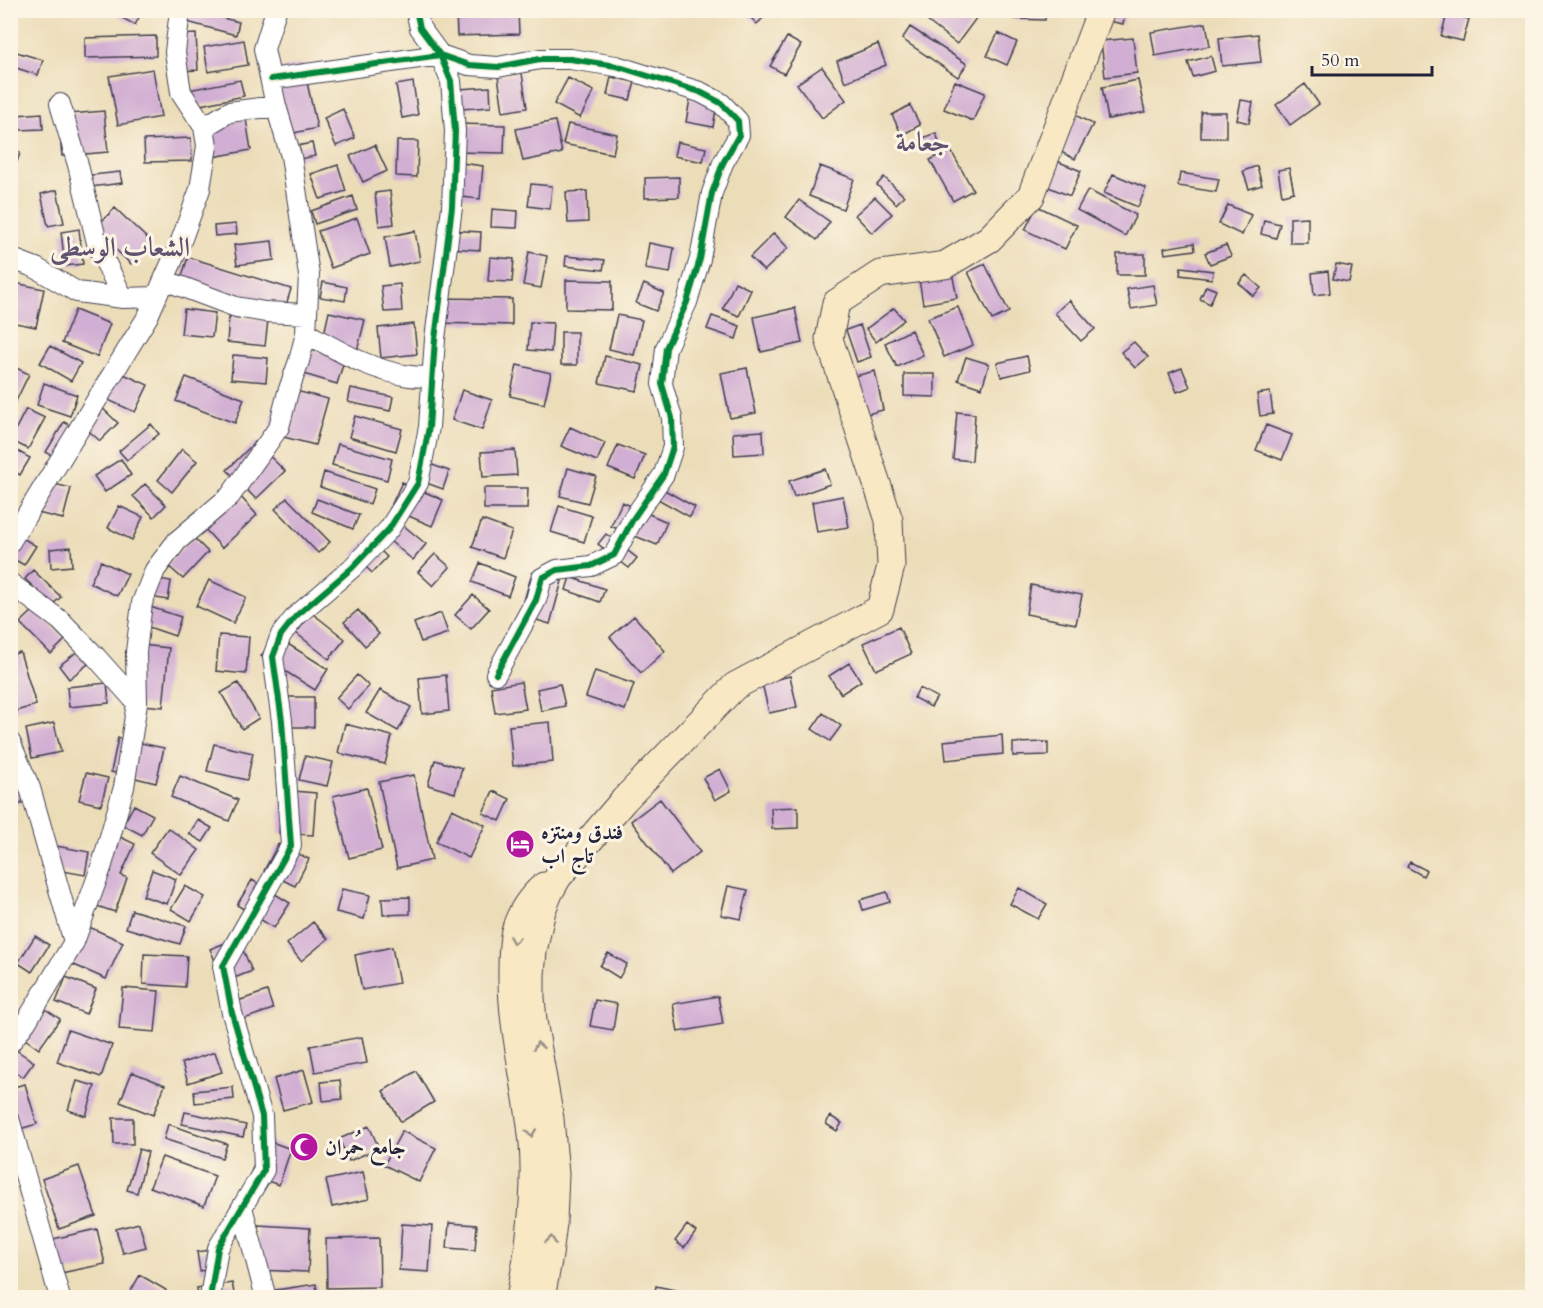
<svg xmlns="http://www.w3.org/2000/svg" width="1543" height="1308" font-family="Cardo,Amiri,serif">
<rect width="100%" height="100%" fill="#fcf5e5"/>
<filter id="ink" filterUnits="userSpaceOnUse"><feTurbulence type="fractalNoise" baseFrequency=".0167" numOctaves="2"/><feDisplacementMap in="SourceGraphic" scale="12" xChannelSelector="R" yChannelSelector="G"/><feConvolveMatrix kernelMatrix="1 2 1 2 8 2 1 2 1" color-interpolation-filters="sRGB"/></filter>
<filter id="wash" filterUnits="userSpaceOnUse"><feTurbulence type="fractalNoise" baseFrequency=".008" numOctaves="4" result="noise"/><feDisplacementMap in="SourceGraphic" scale="24" xChannelSelector="R" yChannelSelector="G"/><feGaussianBlur stdDeviation="1.35" result="paint"/><feColorMatrix in="noise" values="0 0 0 0 0 0 0 0 0 0 0 0 0 0 0 0 0 1.4 0 .05"/><feComposite in="paint" operator="in"/></filter>
<g filter="url(#wash)">
<rect width="100%" height="100%" fill="#ecddb9"/>
<g id="blocks">
<!-- building -->
<path fill="#d1aed3" d="M108 10H143L135 25Z
M190 10 239 22 236 35 187 22Z
M456 10H518L519 34 457 36Z
M743 10H771L757 24Z
M936 10H968L977 17 957 44 927 21Z
M1014 10H1045V20L1014 19Z
M1110 10 1126 11 1123 24 1108 21Z
M1447 14 1469 19 1463 41 1441 36Z
M1206 23 1210 46 1155 56 1151 32Z
M910 27 967 64 958 77 902 39Z
M998 33 1017 42 1007 65 987 56Z
M196 34 198 70 180 71 177 35Z
M1258 34 1261 62 1222 66 1219 38Z
M156 36V56L85 58V38Z
M787 37 801 45 784 74 770 66Z
M1133 38 1137 73 1105 77 1101 41Z
M244 40 248 65 208 72 204 47Z
M878 44 886 65 845 82 837 61Z
M10 50 43 60 38 75 10 66Z
M1211 56 1215 71 1193 77 1188 62Z
M303 64 317 128 280 136 266 72Z
M822 67 846 100 822 118 797 84Z
M153 69 161 117 118 125 109 76Z
M522 73 527 108 503 112 498 76Z
M611 77 635 82 630 100 607 95Z
M568 78 594 91 580 118 554 104Z
M240 80 244 96 186 108 183 91Z
M1138 80 1145 112 1108 119 1102 87Z
M955 81 985 93 973 121 944 109Z
M413 82 418 115 402 118 396 85Z
M1305 84 1319 104 1290 125 1276 105Z
M490 87 491 107 460 109 458 89Z
M691 93 718 98 713 127 686 122Z
M1241 100 1253 102 1249 123 1237 120Z
M910 105 920 125 902 135 892 115Z
M343 109 355 138 336 146 324 118Z
M104 111 108 152 62 156 58 115Z
M1069 112 1093 124 1075 159 1051 147Z
M1201 112H1226V138H1201Z
M42 113 43 129 18 130 17 115Z
M246 119 251 150 213 157 208 126Z
M555 121 562 153 523 161 516 129Z
M455 124 505 125 504 153 455 152Z
M568 124 617 134 613 154 563 144Z
M936 133 939 142 924 148 920 139Z
M191 138 192 161 145 162 144 140Z
M397 141H418L417 177 396 176Z
M677 142 706 148 703 162 674 156Z
M312 143 315 156 295 160 292 147Z
M375 145 387 171 363 182 350 156Z
M950 149 973 190 953 201 930 160Z
M10 150 20 153 13 173 10 172Z
M1047 157 1081 171 1070 196 1037 182Z
M454 162 483 166 480 199 451 196Z
M338 165 346 191 320 199 311 174Z
M820 166 854 179 843 209 809 196Z
M1257 166 1262 185 1249 189 1243 171Z
M1289 168 1294 192 1282 195 1278 170Z
M120 172 122 183 75 189 74 177Z
M1180 173 1219 179 1216 192 1178 186Z
M1113 174 1146 188 1138 207 1104 193Z
M679 177V197L645 198V178Z
M884 177 904 196 896 204 877 185Z
M531 184 552 186 550 209 528 206Z
M57 190 64 223 48 226 41 194Z
M1088 190 1136 215 1125 236 1077 210Z
M390 191 394 224 379 226 375 193Z
M587 191 588 222 568 223 566 192Z
M353 196 357 210 315 224 311 211Z
M875 197 892 214 872 233 855 215Z
M799 200 830 222 817 240 786 217Z
M1228 205 1251 215 1242 235 1219 224Z
M1037 206 1077 225 1065 249 1025 230Z
M115 208 152 243 131 264 94 229Z
M492 209 518 211 517 228 491 227Z
M1308 217V243H1290V218Z
M357 218 370 254 331 268 318 231Z
M1264 220 1280 224 1276 238 1261 234Z
M236 224 237 234 215 236 214 226Z
M79 229 83 264 65 266 61 232Z
M449 230 481 232 480 250 448 248Z
M415 231 420 261 390 267 385 237Z
M774 233 788 248 764 271 750 257Z
M272 241 274 260 237 265 234 245Z
M649 243 674 248 670 273 645 269Z
M1194 243 1195 250 1165 254 1164 248Z
M1226 245 1231 256 1210 264 1205 253Z
M529 252 547 256 541 288 523 285Z
M1117 254H1145V275H1117Z
M566 256 605 260 603 270 565 266Z
M188 257 291 289 282 318 179 285Z
M490 257 514 259 512 282 488 281Z
M985 264 1009 312 992 320 968 272Z
M1336 264 1352 267 1349 282 1333 279Z
M951 267 957 298 923 304 918 273Z
M1181 267 1213 271 1212 279 1180 275Z
M1328 271 1330 293 1314 295 1312 273Z
M1246 275 1261 288 1253 296 1239 283Z
M566 280 612 281V310L566 309Z
M10 282 44 289 36 327 10 322Z
M323 282 347 287 345 301 320 297Z
M735 282 751 290 739 316 723 309Z
M400 284 402 311 384 312 381 286Z
M644 284 664 293 656 311 636 303Z
M1153 285 1157 305 1131 309 1127 289Z
M1206 286 1216 290 1210 304 1200 299Z
M438 298 512 299V325L438 323Z
M1069 300 1095 329 1081 341 1055 313Z
M958 307 973 345 944 357 928 318Z
M795 308 802 343 761 352 754 317Z
M894 308 904 320 876 342 866 329Z
M184 309 215 313 212 337 181 334Z
M75 310 110 324 97 357 62 343Z
M329 312 365 320 357 351 322 343Z
M617 315 642 320 634 355 609 349Z
M712 316 740 326 736 339 707 329Z
M229 317 268 320 265 346 227 342Z
M530 322 553 323 551 352 528 350Z
M414 324 417 354 381 358 378 328Z
M860 325 871 357 857 362 846 330Z
M911 330 923 355 897 367 885 343Z
M561 332H577V365H561Z
M1134 342 1148 357 1135 368 1121 352Z
M50 346 81 363 71 381 40 363Z
M304 347 345 358 337 384 297 372Z
M233 355 268 358 266 382 231 379Z
M605 356 643 365 637 391 599 383Z
M1027 356 1030 370 1001 377 997 363Z
M966 357 989 364 982 388 958 380Z
M10 365 29 374 15 403 10 401Z
M517 365 551 373 544 404 510 396Z
M747 368 756 413 730 418 721 373Z
M1182 368 1190 387 1177 392 1169 373Z
M875 371 883 410 859 416 851 377Z
M119 372 148 385 135 412 106 399Z
M904 374H935V397L904 396Z
M186 377 244 399 235 423 176 401Z
M44 383 77 395 70 416 37 405Z
M280 387 328 399 315 445 268 433Z
M351 388 393 397 390 411 348 402Z
M462 390 492 400 482 430 452 420Z
M1270 392 1273 414 1260 416 1257 394Z
M98 404 118 423 100 441 80 423Z
M26 409 45 418 28 449 10 440Z
M957 412 975 414 972 461 953 459Z
M355 416 402 429 396 451 349 437Z
M64 422 82 433 63 463 46 452Z
M151 424 159 434 127 460 119 451Z
M1266 425 1292 435 1282 460 1256 450Z
M570 427 605 443 597 461 561 446Z
M763 431 764 453 734 455 733 433Z
M255 442 285 471 256 499 227 470Z
M338 444 392 459 387 480 332 465Z
M618 445 645 455 635 479 608 468Z
M10 447 30 458 20 475 10 469Z
M182 449 197 461 172 492 158 480Z
M515 450 517 475 483 477 481 452Z
M121 459 131 475 105 492 94 476Z
M427 463 449 471 443 489 421 481Z
M568 468 596 476 588 503 560 496Z
M825 469 830 484 794 497 789 481Z
M324 472 375 489 370 504 320 487Z
M37 480 71 488 63 519 29 511Z
M402 482 443 500 432 526 390 508Z
M145 484 166 505 154 517 133 496Z
M484 488H528L527 509H484Z
M661 488 695 507 690 517 656 498Z
M239 495 257 515 222 548 204 528Z
M843 496 849 527 817 532 812 502Z
M287 498 330 542 318 553 275 509Z
M317 499 359 515 353 529 312 512Z
M622 502 667 522 657 545 611 526Z
M119 506 143 517 132 540 108 528Z
M559 506 592 516 584 542 551 532Z
M482 520 512 531 503 558 472 547Z
M398 521 426 544 413 560 385 537Z
M16 534 36 546 24 565 10 557V543Z
M606 534 637 558 629 568 598 544Z
M193 537 208 552 183 579 167 565Z
M368 538 387 557 372 573 353 554Z
M71 547 72 566 51 568 50 549Z
M435 554 450 567 433 586 418 572Z
M101 561 128 574 117 596 90 583Z
M480 563 515 577 508 596 472 582Z
M33 570 61 597 52 605 25 579Z
M532 573 562 581 550 624 520 615Z
M570 577 605 589 600 602 566 590Z
M152 578 171 581 168 600 149 597Z
M209 580 246 597 233 623 196 606Z
M1031 585 1082 595 1076 624 1026 614Z
M473 595 489 609 471 629 455 615Z
M141 604 181 617 175 636 134 622Z
M35 609 65 640 51 654 20 623Z
M358 610 379 634 365 646 344 622Z
M312 613 345 639 329 659 296 633Z
M441 613 448 633 421 642 414 623Z
M634 616 665 651 641 673 610 637Z
M899 627 911 654 876 670 863 643Z
M219 635 249 637 246 674 216 671Z
M275 636 328 669 315 690 261 656Z
M141 645 169 648 163 707 134 704Z
M78 651 88 664 69 679 59 666Z
M20 652 36 705 10 713V655Z
M849 663 861 681 841 694 829 676Z
M595 671 634 684 625 710 586 697Z
M357 675 369 686 348 709 336 698Z
M446 675 449 711 422 714 419 678Z
M790 676 797 707 769 713 762 683Z
M521 682 526 709 495 713 491 687Z
M107 683 109 703 69 707 67 687Z
M238 683 259 718 242 729 221 693Z
M560 684 565 706 541 711 537 689Z
M919 688 937 697 931 707 914 698Z
M380 690 411 707 398 731 366 713Z
M276 697H314V727H276Z
M823 713 841 726 830 741 812 729Z
M550 722 553 762 513 766 509 726Z
M54 723 61 752 32 758 26 729Z
M345 724 392 736 385 764 338 753Z
M1002 735 1003 754 946 760 944 741Z
M118 738 164 748 156 783 111 772Z
M1048 742V755L1013 756V743Z
M214 744 253 753 247 780 207 771Z
M305 756 333 762 327 786 299 780Z
M435 760 462 768 455 793 428 785Z
M720 769 731 791 715 800 703 778Z
M86 773 108 778 101 805 79 800Z
M414 775 432 860 397 868 379 782Z
M180 776 238 800 229 821 171 797Z
M10 780 25 781 22 804 10 803Z
M367 788 382 850 349 858 333 796Z
M282 790 316 793 313 835 279 833Z
M493 791 510 799 500 821 483 813Z
M660 799 700 852 671 874 631 821Z
M134 805 153 815 142 835 123 825Z
M798 807V828L772 829 771 808Z
M452 809 485 825 469 858 436 842Z
M198 820 212 828 203 842 189 834Z
M168 828 199 850 181 875 150 853Z
M110 832 135 844 121 875 127 878 115 912 91 904 104 869 112 872 95 865Z
M278 844 309 859 295 886 264 871Z
M56 846 89 852 85 875 51 869Z
M1410 862 1426 870 1423 876 1407 867Z
M152 870 176 879 167 904 143 896Z
M252 880 290 903 274 928 237 905Z
M185 886 205 897 191 921 171 909Z
M728 886 748 890 741 919 721 915Z
M1019 888 1047 904 1038 919 1010 904Z
M342 889 370 895 364 919 336 912Z
M887 892 890 902 863 910 860 900Z
M410 897V914L383 915 382 898Z
M132 910 186 926 180 944 126 928Z
M313 922 328 939 301 961 287 944Z
M89 927 123 942 106 979 72 964Z
M35 936 49 945 32 972 18 963Z
M238 938 252 971 224 982 210 949Z
M392 947 399 983 362 990 355 955Z
M608 953 627 964 619 978 600 966Z
M144 954 187 956 185 987 143 984Z
M66 977 96 989 86 1014 56 1002Z
M10 984 17 987 10 1001Z
M123 988 159 991 155 1032 119 1029Z
M267 991 273 1009 238 1021 232 1003Z
M718 996 723 1024 678 1032 673 1004Z
M595 1000 617 1004 613 1030 590 1026Z
M45 1009 60 1019 39 1049 24 1038Z
M68 1030 112 1045 101 1077 57 1062Z
M362 1037 367 1063 315 1072 310 1046Z
M10 1046 34 1062 23 1077 10 1069Z
M215 1052 222 1072 188 1083 182 1063Z
M304 1070 313 1102 283 1110 274 1079Z
M416 1071 434 1102 401 1122 383 1091Z
M132 1072 165 1085 153 1115 120 1102Z
M340 1080 342 1099 323 1101 321 1082Z
M77 1081 95 1086 86 1116 68 1110Z
M25 1084 37 1124 13 1131 10 1122V1088Z
M233 1087 234 1099 195 1103 194 1091Z
M185 1112 246 1125 243 1137 182 1124Z
M830 1116 842 1123 837 1131 826 1124Z
M113 1118H133V1144H114Z
M168 1124 227 1144 222 1158 164 1139Z
M369 1126 379 1148 349 1161 339 1139Z
M402 1131 436 1148 419 1182 384 1165Z
M263 1139 291 1149 279 1185 250 1175Z
M139 1149 148 1152 137 1193 127 1190Z
M162 1157 215 1176 204 1206 150 1187Z
M79 1166 96 1216 59 1229 42 1179Z
M363 1172 369 1199 332 1207 326 1180Z
M10 1207H12L15 1229H10Z
M139 1223 146 1247 123 1253 116 1229Z
M449 1223 477 1225 475 1250 447 1248Z
M402 1224 432 1226 429 1272 399 1270Z
M258 1225 310 1228 308 1272 256 1270Z
M687 1225 696 1232 684 1248 675 1241Z
M97 1229 105 1264 51 1275 44 1241Z
M379 1238 380 1287 327 1288 326 1239Z
M216 1249 219 1268 200 1271 197 1252Z
M140 1275 166 1290 162 1298H131L128 1296Z
M232 1283 235 1298H198L197 1288Z
M316 1284 318 1298H277L276 1290Z
M656 1286 694 1294V1298H654Z"/>
</g>
</g>
<g filter="url(#ink)">
<use href="#blocks" fill-opacity="0" stroke="#403e4e" stroke-width="1.5"/>
<g fill="none" stroke-linecap="round" stroke-linejoin="round">
<!-- street casing -->
<g stroke="#403e4e" stroke-width="22">
<path id="street" d="M271 79 440 55 469 65 498 67 540 59H570L616 66 700 92 721 103 738 121 739 135 723 163 712 193 700 259 687 302 666 348 662 384 672 418 673 447 664 474 633 519 614 555 591 566 557 570 542 578 536 600 496 674
M60 104 78 165 98 247 123 298
M204 127 229 112 276 106
M10 258 36 268 77 292 123 298 156 297
M164 280 236 307 265 312 307 314
M306 333C339 351 372 371 410 376 418 377 426 377 434 376
M10 542 148 316 181 241 200 189 207 146 204 127 181 92 175 52 180 10
M10 583 61 621 96 657 137 703
M10 742 30 788 74 942
M10 1043 26 1022 74 942 102 865 124 787 137 703 136 652 142 603 155 570 177 541 230 496 279 427 288 392 299 361 306 333 309 275 291 156 276 106 264 49 276 10
M10 1122 60 1298
M242 1207 266 1298
M210 1298 218 1248 264 1170 262 1116 232 1013 223 966 291 846 282 721 273 657 281 635 296 616 352 568 389 529 418 483 429 427 435 339 452 207 455 131 451 81 440 55 420 28 416 10"/>
</g>
<!-- secondary casing -->
<g stroke="#403e4e" stroke-width="29">
<path id="secondary" d="M520 1298C530 1247 537 1195 533 1144 528 1086 511 1030 512 972 512 959 512 944 515 931 520 913 530 898 544 886
M541 1298 549 1255 553 1223 555 1174 550 1119 533 1021 531 998V974L533 951 538 928 542 910 549 893 558 877 624 800 735 686 880 609 891 566 889 520 829 339 836 303 880 274 945 265 989 239 1031 196 1101 10"/>
</g>
<!-- street -->
<use href="#street" stroke="#fff" stroke-width="20"/>
<!-- secondary -->
<use href="#secondary" stroke="#f8e8c3" stroke-width="27"/>
<!-- cycleway casing -->
<g stroke="#fcf5e5" stroke-width="10">
<path id="cycleway" d="M271 79 440 55 469 65 498 67 540 59H570L616 66 700 92 721 103 738 121 739 135 723 163 712 193 700 259 687 302 666 348 662 384 672 418 673 447 664 474 633 519 614 555 591 566 557 570 542 578 536 600 496 674
M210 1298 218 1248 264 1170 262 1116 232 1013 223 966 291 846 282 721 273 657 281 635 296 616 352 568 389 529 418 483 429 427 435 339 452 207 455 131 451 81 440 55 420 28 416 10"/>
</g>
<!-- cycleway -->
<use href="#cycleway" stroke="#00873e" stroke-width="6"/>
</g>
<!-- one-way arrows -->
<defs><path id="oneway-chevron" d="M-2-3.5L2.5 0L-2 3.5" fill="none" stroke-width="1.6" stroke-linecap="round" stroke-linejoin="round" transform="scale(1.5)"/></defs>
<g stroke="#988f86">
<use href="#oneway-chevron" transform="translate(514 940) rotate(99)"/>
<use href="#oneway-chevron" transform="translate(538 1046) rotate(-100)"/>
<use href="#oneway-chevron" transform="translate(531 1133) rotate(83)"/>
<use href="#oneway-chevron" transform="translate(551 1240) rotate(-83)"/>
</g>
</g>
<!-- icons -->
<defs>
<g id="hotel-disc" transform="scale(1.5)"><circle r="9.5" fill="#b5179e" stroke="#fcf5e5"/><path d="M-6-4.5h1.5V1H6V5H4.5V3h-9V5H-6ZM-4 0a1.8 1.8 0 1 1 3.6 0ZM.5 0V-2.5h3Q6-2.5 6 0Z" fill="#fff"/></g>
<g id="mosque-disc" transform="scale(1.5)"><circle r="9.5" fill="#b5179e" stroke="#fcf5e5"/><path d="M3.5-4.9A6 6 0 1 0 3.5 4.9A5 5 0 1 1 3.5-4.9Z" fill="#fff"/></g>
</defs>
<g fill-rule="evenodd">
<use href="#hotel-disc" x="520" y="844"/>
<use href="#mosque-disc" x="304" y="1147"/>
</g>
<g text-anchor="middle" stroke-width="6" stroke-linejoin="round" paint-order="stroke">
<!-- poi labels -->
<g font-size="21" font-weight="bold" fill="#22223b" stroke="#fcf5e5" text-anchor="start">
<text x="541" y="839">فندق ومنتزه<tspan x="541" dy="24">تاج اب</tspan></text>
<text x="325" y="1154">جامع حُمران</text>
</g>
<!-- district labels -->
<g font-size="27" font-weight="bold" fill="#5f5370" stroke="#fcf5e5">
<text x="923" y="151">جعامة</text>
<text x="120" y="256">الشعاب الوسطى</text>
</g>
</g>
<!-- margin -->
<rect width="1543" height="1308" fill="none" stroke="#fcf5e5" stroke-width="36"/>
<!-- scale -->
<path d="M1312 66v9h120v-9" fill="none" stroke="#22223b" stroke-width="3"/>
<text x="1321" y="66" font-size="18" fill="#22223b" stroke="#fcf5e5" stroke-width="4.5" paint-order="stroke">50 m</text>
</svg>
